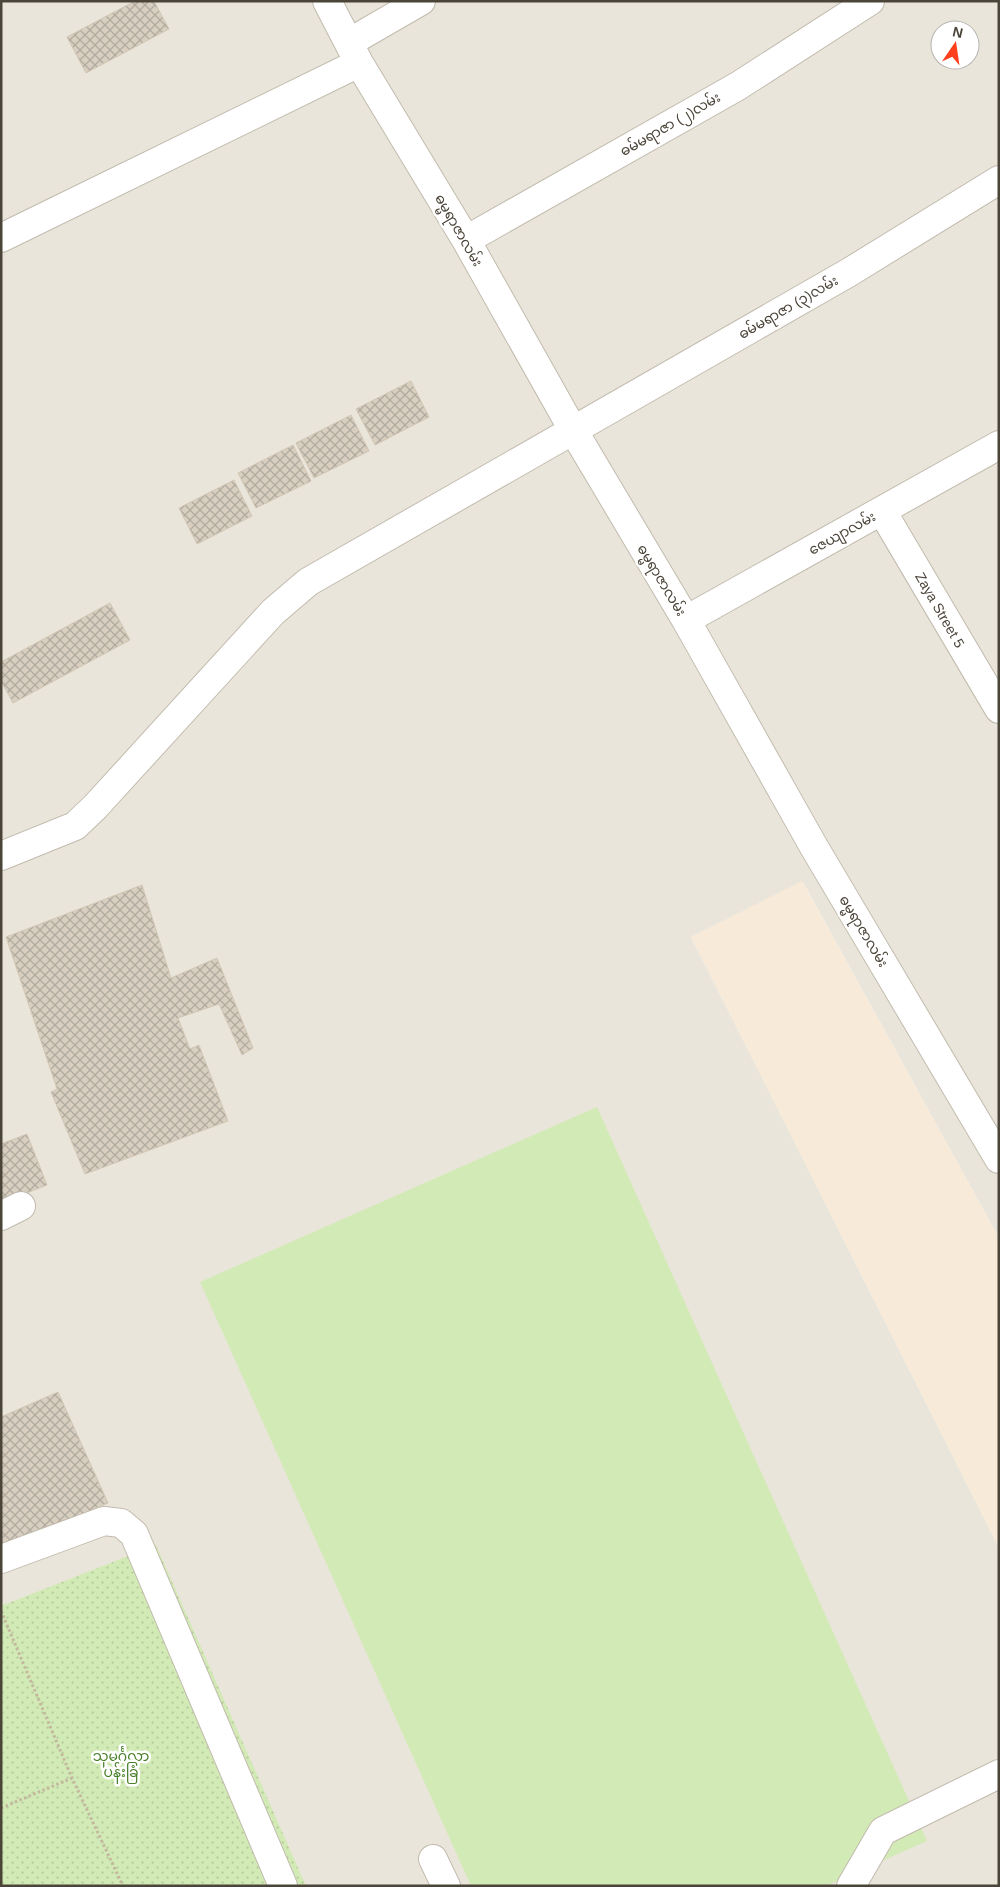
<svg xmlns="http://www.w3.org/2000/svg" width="1000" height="1887" font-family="Helvetica,'Noto Sans Myanmar',sans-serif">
<defs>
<pattern id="park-dots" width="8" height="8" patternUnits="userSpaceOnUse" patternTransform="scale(1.25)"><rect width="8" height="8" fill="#d2eab5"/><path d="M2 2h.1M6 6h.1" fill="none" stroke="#b6ca9c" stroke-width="1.8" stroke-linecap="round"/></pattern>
<pattern id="building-cross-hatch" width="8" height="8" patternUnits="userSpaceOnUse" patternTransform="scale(1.25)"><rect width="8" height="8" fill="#d8cfc1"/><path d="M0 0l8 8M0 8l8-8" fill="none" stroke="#b1aa9e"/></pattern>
</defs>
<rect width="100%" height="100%" fill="#f6f3ec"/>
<!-- residential -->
<path fill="#eae5da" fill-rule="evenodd" d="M1 1H999V1238L803 882 691 937 999 1548V1886H1ZM940 30H970V60H940Z"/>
<!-- commercial -->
<path fill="#f7ead8" d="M802 881 999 1238V1548L691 937Z"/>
<!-- grass -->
<path fill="#d2eab5" d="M597 1107 927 1841 826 1886H471L200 1282Z"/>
<!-- park -->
<path fill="url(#park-dots)" d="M156 1545 306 1886H1V1606Z"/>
<!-- building -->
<path fill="url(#building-cross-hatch)" stroke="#d3c7b4" d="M135 1H154L169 29 86 73 67 37Z
M411 381 429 417 375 445 356 409Z
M351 415 369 451 314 478 296 443Z
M293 445 311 481 256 508 238 473Z
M234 480 252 516 197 544 179 508Z
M110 603 130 640 13 703 1 681V662Z
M142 885 171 978 217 958 253 1048 242 1055 219 1004 178 1018 190 1049 199 1045 228 1121 85 1174 51 1092 57 1089 6 937Z
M27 1134 47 1185 1 1203V1144Z
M58 1392 108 1503 1 1550V1417Z"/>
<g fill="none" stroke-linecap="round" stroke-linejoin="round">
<!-- minor casing -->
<g stroke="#c2bbae" stroke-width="30">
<path id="minor" d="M327 1 359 63 466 240 573 430 686 620 814 847 999 1159
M350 42 421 1
M1 238 359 63
M466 240 738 86 870 1
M882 511 999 709
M686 620 999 445
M1 856 75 826 95 807 273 612 308 582 848 273 999 180
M1 1216 21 1206
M1 1559 104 1521 121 1523 134 1534 283 1886
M433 1859 446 1886
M851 1886 883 1831 999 1774"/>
</g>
<!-- path -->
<path stroke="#c4b79f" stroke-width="3" stroke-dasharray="2.5 2.5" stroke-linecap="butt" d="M1 1611 72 1778 123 1886
M1 1808 72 1778"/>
<!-- minor -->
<use href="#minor" stroke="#fff" stroke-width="28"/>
</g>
<g text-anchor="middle" stroke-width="5" stroke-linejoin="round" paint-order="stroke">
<!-- street labels -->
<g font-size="14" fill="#4b4439" stroke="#fff">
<text transform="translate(670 124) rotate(-30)" y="5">ဓမ်မရာဇာ (၂)လမ်း</text>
<text transform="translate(459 230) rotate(60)" y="5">ဓမ္မရာဇာလမ်း</text>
<text transform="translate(788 307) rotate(-30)" y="5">ဓမ်မရာဇာ (၃)လမ်း</text>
<text transform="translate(842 533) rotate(-29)" y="5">ဇေယျာလမ်း</text>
<text transform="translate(662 580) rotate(59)" y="5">ဓမ္မရာဇာလမ်း</text>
<text transform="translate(940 610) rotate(60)" y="5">Zaya Street 5</text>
<text transform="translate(864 931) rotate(59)" y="5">ဓမ္မရာဇာလမ်း</text>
</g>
<!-- park labels -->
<g font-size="14" fill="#4a7f2a" stroke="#fff">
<text x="121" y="1761">သုမင်္ဂလာ<tspan x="121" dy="16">ပန်းခြံ</tspan></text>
</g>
</g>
<!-- border -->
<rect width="1000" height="1887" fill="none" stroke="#4b4439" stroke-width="5"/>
<!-- north arrow -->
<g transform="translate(955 45) rotate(13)"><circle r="24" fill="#ffffff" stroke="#b7b4b0"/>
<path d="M0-4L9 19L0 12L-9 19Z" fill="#fc3f1d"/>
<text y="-8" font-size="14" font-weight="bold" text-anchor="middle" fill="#4b4439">N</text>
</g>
</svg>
